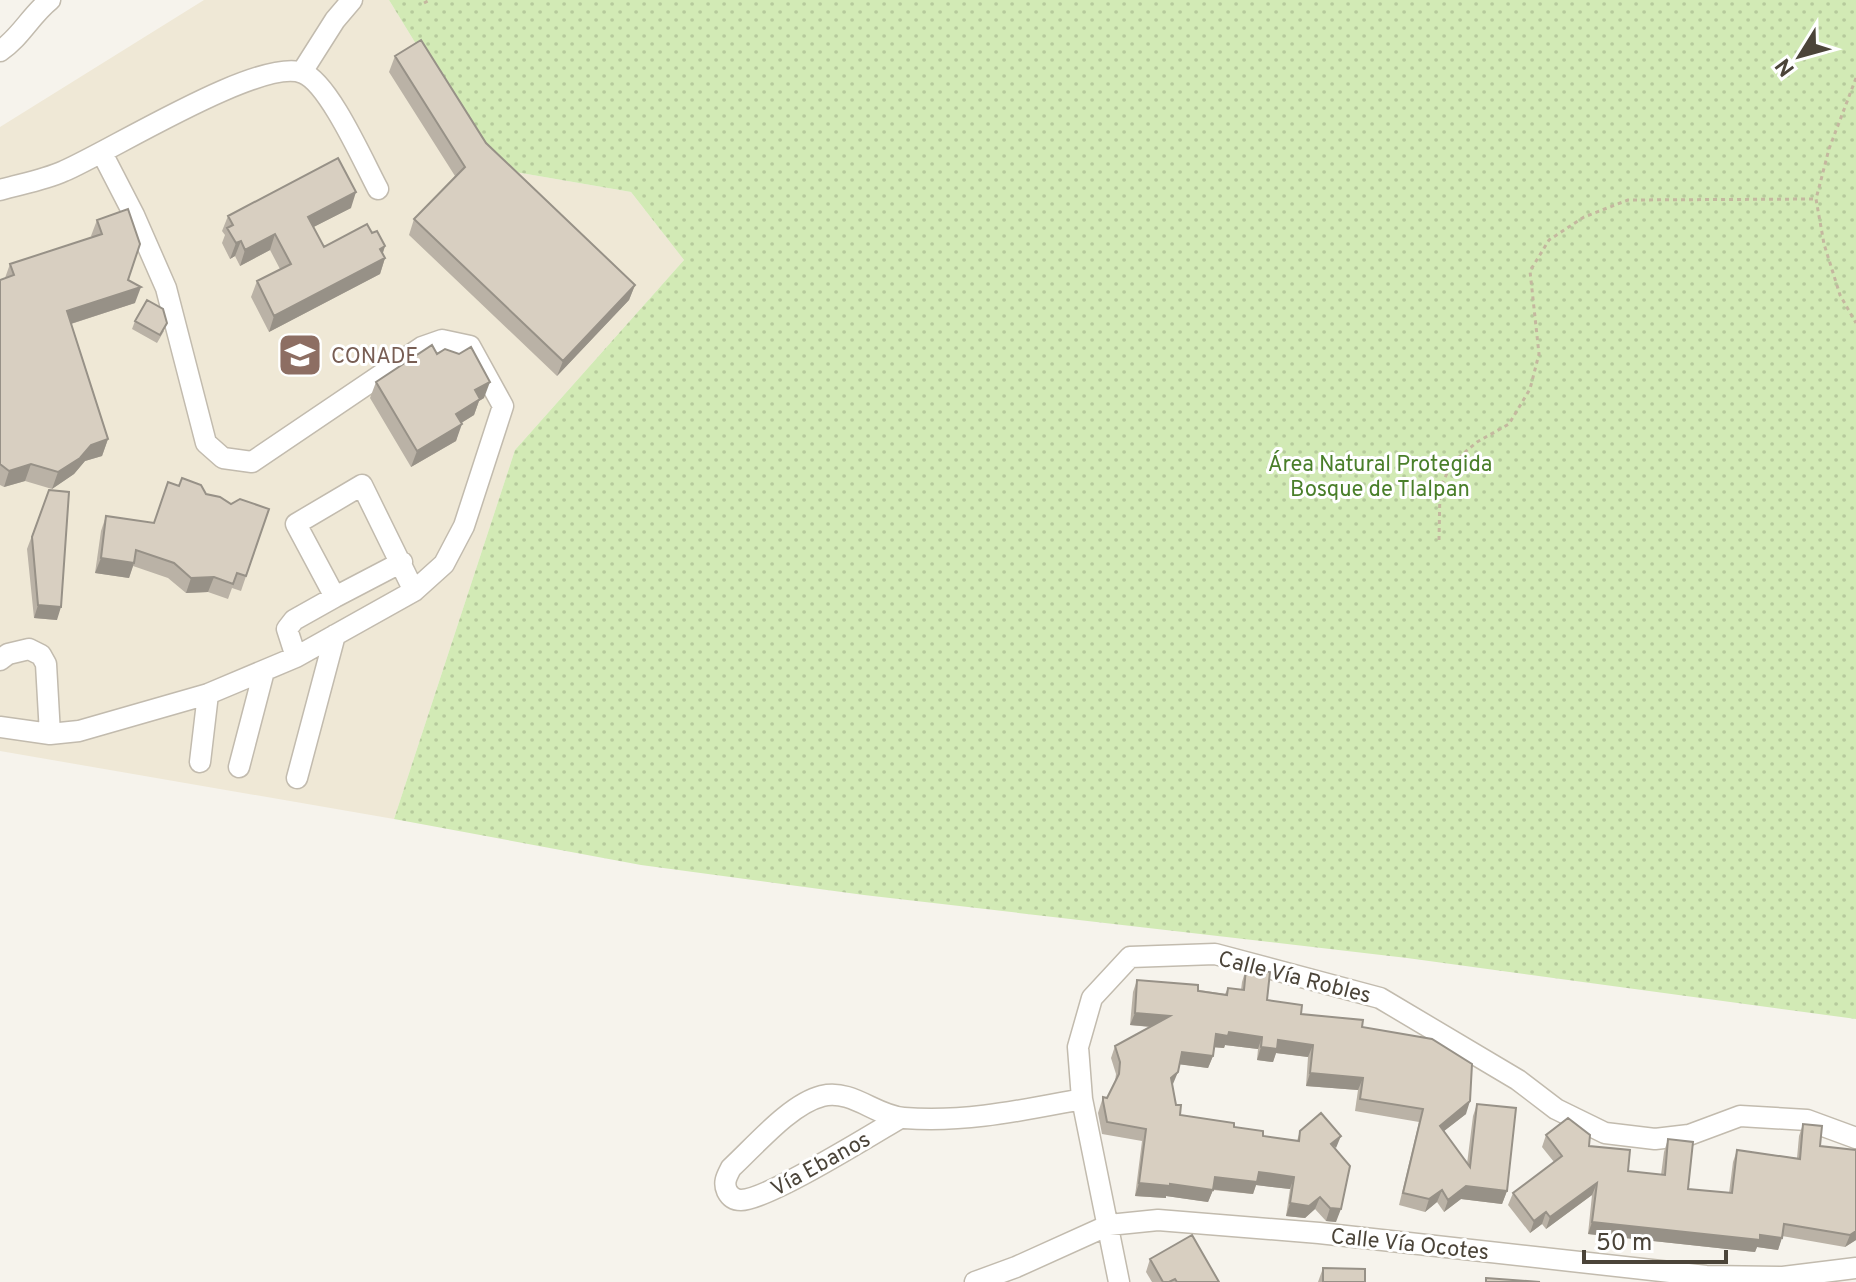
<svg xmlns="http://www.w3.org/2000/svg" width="1856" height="1282" font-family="Overpass,sans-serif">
<defs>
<pattern id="park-dots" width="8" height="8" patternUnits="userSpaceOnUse" patternTransform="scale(2)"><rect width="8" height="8" fill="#d2eab5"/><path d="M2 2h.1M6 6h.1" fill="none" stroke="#b6ca9c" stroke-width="1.8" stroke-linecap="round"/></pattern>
</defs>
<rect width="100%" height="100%" fill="#f6f3ec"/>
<!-- education -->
<path fill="#efe8d6" d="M204 0H389L492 168 631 192 684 260 515 450 394 819 0 751V127Z"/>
<!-- park -->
<path fill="url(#park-dots)" d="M389 0H1856V1019L1407 958 864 895 641 865 394 819 515 450 684 260 631 192 492 168Z"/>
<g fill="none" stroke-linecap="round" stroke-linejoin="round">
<!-- minor casing -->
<g stroke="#c2bbae" stroke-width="23">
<path id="minor" d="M0 51C20 38 31 15 50 0
M302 72 335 20 352 0
M0 190C21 184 44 180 64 171 109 152 261 56 303 73 329 83 364 163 378 189
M335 597 402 562
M296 657 287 629 294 620 335 597 296 524 362 485 414 591
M0 660 8 654 29 649 41 655 46 664 50 734
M0 727 50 734 79 731 208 694 296 657 414 591 444 564 464 526 503 406 470 346 442 340 422 347 252 462 223 458 206 443 166 288 134 215 102 153
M200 762 208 694
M239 767 264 671
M297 778 335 635
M900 1118C871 1135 767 1200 741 1200 735 1200 730 1197 727 1191 723 1182 727 1176 731 1168 755 1146 790 1104 822 1096 853 1089 875 1116 904 1118 965 1123 1023 1110 1082 1099
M975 1282 1016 1267 1109 1225 1158 1220 1319 1233 1706 1276 1783 1277 1856 1268
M1119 1282 1082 1099 1078 1047 1092 998 1130 957 1215 954 1380 998 1518 1080 1556 1109 1605 1133 1655 1139 1689 1135 1740 1116 1807 1120 1856 1138"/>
</g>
<!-- path -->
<path stroke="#c4b79f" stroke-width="3" stroke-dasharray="4 4" stroke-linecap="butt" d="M424 3 430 0
M1856 78 1829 149 1816 199 1824 244 1840 295 1856 323
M1439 540 1440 488 1452 463 1477 442 1509 424 1530 389 1539 354 1530 271 1549 240 1584 217 1628 200 1816 199"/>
<!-- minor -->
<use href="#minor" stroke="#fff" stroke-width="20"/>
</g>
<!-- wall -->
<path fill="#bab2a6" d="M395 56 635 285 629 300 557 376 409 235 414 219 455 176 389 72Z
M351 208 313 227 324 247 372 233 385 246 383 253 385 258 380 274 269 332 251 297 257 281 280 269 270 250 240 266 235 256 230 259 222 243 225 235 222 231 228 216Z
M97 220 128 280 135 303 71 324 108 439 102 456 85 461 74 474 52 489 25 481 4 487 0 485V280L5 278 10 264 92 237 91 236Z
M135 321 164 331 157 343 132 329Z
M437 354 484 398 479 401 474 415 461 423 456 441 411 467 370 398 376 382Z
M49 490 57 620 34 618 27 549Z
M206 494 231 504 269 509 241 591 232 588 228 599 208 592 186 593 168 578 133 566 129 578 95 573 101 531 106 516 154 523Z
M1246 969 1267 1000 1301 1014 1362 1027 1466 1114 1444 1131 1467 1164 1473 1116 1477 1104 1507 1191 1502 1204 1461 1199 1444 1212 1437 1202 1425 1212 1399 1205 1419 1122 1355 1111 1358 1090 1306 1086 1308 1057 1276 1053 1273 1062 1257 1060 1258 1049 1225 1045 1224 1048 1214 1047 1213 1056 1208 1068 1179 1064 1172 1085 1176 1105 1180 1115 1234 1127 1263 1136 1297 1141 1300 1131 1336 1149V1222L1326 1221 1315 1209 1305 1218 1286 1216 1290 1189 1256 1185 1253 1194 1213 1190 1208 1202 1166 1196V1198L1135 1196 1142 1141 1102 1134 1098 1113 1103 1097 1107 1098 1115 1082 1116 1074 1111 1058 1115 1046 1150 1027 1130 1025 1133 992 1137 980 1225 994 1228 988 1241 990 1242 982Z
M1803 1124 1820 1146 1856 1240 1845 1247 1782 1236 1778 1250 1757 1247 1755 1252 1588 1234 1592 1195 1546 1229 1542 1224 1530 1233 1508 1205 1513 1193 1554 1162 1542 1147 1546 1135 1589 1146 1628 1171 1661 1175 1664 1152 1668 1139 1688 1189 1729 1193 1733 1162 1737 1150 1797 1158 1799 1136Z
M1150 1259 1219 1282H1152L1146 1272Z
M1323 1268 1365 1282H1318Z"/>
<!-- shaded-wall -->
<path fill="#979187" d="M356 192 351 208 302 233 308 217Z
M275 234 270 250 240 266 245 250Z
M241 241 235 256 230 259 236 243Z
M385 246 380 261 385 258 380 274 269 332 274 316Z
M635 285 629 300 557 376 563 361Z
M141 287 135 303 61 327 67 311Z
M490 382 484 398 479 401 474 415 450 430 456 414 475 390Z
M462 424 456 441 411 467 417 451Z
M108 439 102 456 85 461 74 474 52 489 58 472 91 445Z
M31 464 25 481 4 487 9 471Z
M101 558 134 563 129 578 95 573Z
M214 577 208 592 186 593 191 578Z
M38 605 61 607 57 620 34 618Z
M1135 1013 1170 1016 1166 1028 1130 1025Z
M1229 1032 1262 1037 1258 1049 1225 1045 1224 1048 1211 1047 1216 1034Z
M1278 1040 1313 1045 1308 1057 1276 1053 1273 1062 1257 1060 1261 1047Z
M1182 1052 1213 1056 1208 1068 1177 1064Z
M1178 1072 1173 1084 1166 1091 1171 1078Z
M1310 1073 1363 1078 1358 1090 1306 1086Z
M1470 1101 1466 1114 1435 1138 1440 1126Z
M1341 1136 1336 1148 1331 1144Z
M1259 1172 1294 1177 1290 1189 1256 1185 1253 1194 1210 1189 1215 1177Z
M1139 1183 1170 1184 1213 1190 1208 1202 1166 1196V1198L1135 1196Z
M1597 1183 1592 1195 1546 1229 1550 1217Z
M1466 1186 1507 1191 1502 1204 1461 1199 1444 1212 1448 1200Z
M1442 1190 1437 1202 1425 1212 1429 1199Z
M1320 1197 1315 1209 1305 1218 1286 1216 1290 1203Z
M1330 1208 1341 1209 1336 1222 1326 1221Z
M1546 1212 1542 1224 1530 1233 1534 1221Z
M1592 1222 1760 1235 1782 1238 1778 1250 1757 1247 1755 1252 1588 1234Z
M1856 1231V1240L1845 1247 1850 1235Z"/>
<!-- building -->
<path fill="#d8cfc1" stroke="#979187" stroke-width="2" d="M421 40 486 143 635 285 563 361 414 219 465 167 395 56Z
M338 158 356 192 308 217 324 247 367 224 372 233 377 231 385 246 380 249 385 258 274 316 257 281 291 264 275 234 245 250 241 241 236 243 227 228 233 225 228 216Z
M128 209 140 244 128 280 141 287 67 311 108 439 91 445 80 458 58 472 31 464 9 471 0 464V280L14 275 10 264 102 234 97 220Z
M147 300 163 309 167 323 160 335 135 321Z
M432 345 437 354 445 349 459 354 471 347 490 382 475 390 480 399 456 414 462 424 417 451 376 382Z
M182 478 201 485 206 494 220 497 231 504 240 499 269 509 246 576 237 573 233 584 214 577 191 578 174 563 136 550 134 563 101 558 106 516 154 523 168 482 179 486Z
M49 490 69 492 61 607 38 605 32 537Z
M1246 969 1270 972 1267 1000 1302 1005 1301 1014 1363 1020 1362 1027 1432 1039 1472 1064 1470 1101 1440 1126 1470 1167 1477 1104 1516 1108 1507 1191 1466 1186 1448 1200 1442 1190 1429 1199 1403 1193 1423 1109 1360 1099 1363 1078 1310 1073 1313 1045 1278 1040 1277 1049 1261 1047 1262 1037 1229 1032 1228 1036 1216 1034 1213 1056 1182 1052 1178 1072 1171 1078 1176 1105H1181L1180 1115 1234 1123V1127L1263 1131V1136L1299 1141 1300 1131 1321 1113 1341 1136 1331 1144 1350 1166 1341 1209 1330 1208 1320 1197 1309 1206 1290 1203 1294 1177 1259 1172 1257 1182 1215 1177 1213 1190 1170 1184V1186L1139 1183 1146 1129 1107 1122 1103 1101V1097L1107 1098 1119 1074 1120 1062 1115 1046 1170 1016 1135 1013 1137 980 1198 985V991L1227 995 1228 988 1244 990Z
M1568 1118 1590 1135 1589 1146 1630 1150 1628 1171 1665 1175 1668 1139 1693 1142 1688 1189 1732 1193 1737 1150 1800 1159 1803 1124 1822 1126 1820 1146 1856 1150V1231L1850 1235 1784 1224 1782 1238 1760 1235V1240L1592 1222 1597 1183 1550 1217 1546 1212 1534 1221 1513 1193 1562 1156 1546 1135Z
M1192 1235 1219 1282H1177L1175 1279 1169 1282H1163L1150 1259Z
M1323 1268 1365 1269V1282H1323Z
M1486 1278 1540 1282H1486Z"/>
<!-- icons -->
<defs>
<g id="school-square" transform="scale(2.3)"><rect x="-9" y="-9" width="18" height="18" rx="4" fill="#8d6e63" stroke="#fff"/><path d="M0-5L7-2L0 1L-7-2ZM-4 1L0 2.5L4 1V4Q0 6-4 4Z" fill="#fff"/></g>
</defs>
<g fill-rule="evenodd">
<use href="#school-square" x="300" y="355"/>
</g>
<g text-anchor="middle" stroke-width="6" stroke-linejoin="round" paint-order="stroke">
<!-- education labels -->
<g font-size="22" fill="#785e54" stroke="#fff" text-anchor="start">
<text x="331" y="363">CONADE</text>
</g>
<!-- park labels -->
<g font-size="22" fill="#4a7f2a" stroke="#fff">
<text x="1380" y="471">Área Natural Protegida<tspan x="1380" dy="25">Bosque de Tlalpan</tspan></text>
</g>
<!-- street labels -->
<g font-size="22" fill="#4b4439" stroke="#fff">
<text transform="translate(1295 976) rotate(14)" y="8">Calle Vía Robles</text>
<text transform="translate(820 1163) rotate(-29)" y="8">Vía Ebanos</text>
<text transform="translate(1410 1243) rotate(6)" y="8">Calle Vía Ocotes</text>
</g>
</g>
<!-- north arrow -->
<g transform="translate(1800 56) rotate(233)" stroke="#ffffff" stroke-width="6" paint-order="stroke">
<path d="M0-6L14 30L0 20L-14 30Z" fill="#4b4439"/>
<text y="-12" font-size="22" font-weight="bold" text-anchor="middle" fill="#4b4439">N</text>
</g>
<!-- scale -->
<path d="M1584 1250v12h142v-12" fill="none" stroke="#4b4439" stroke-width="4"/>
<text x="1596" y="1250" font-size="24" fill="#4b4439" stroke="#ffffff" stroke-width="6" paint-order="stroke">50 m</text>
</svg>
